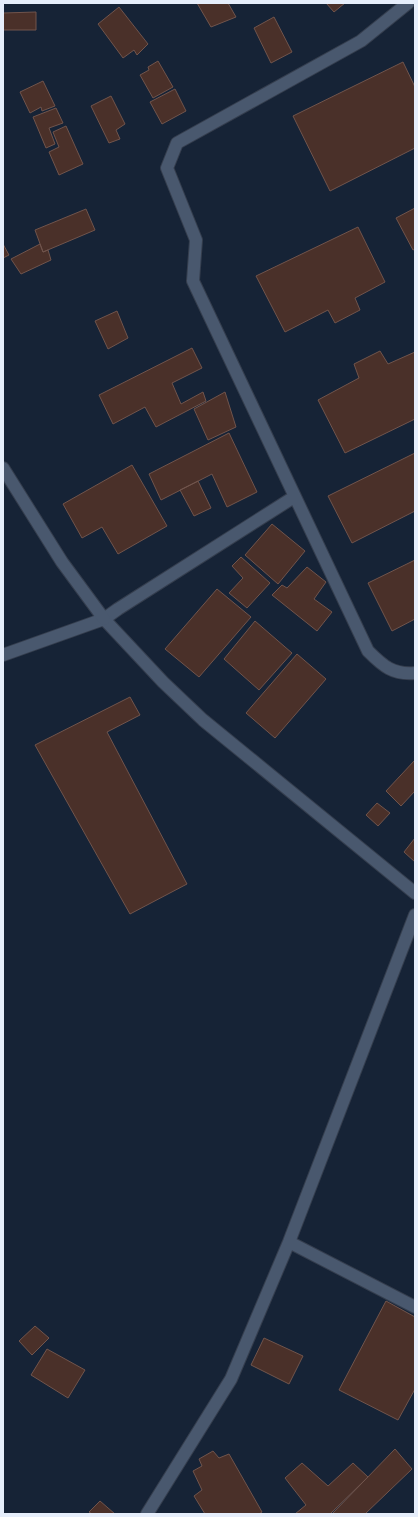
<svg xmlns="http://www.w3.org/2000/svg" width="418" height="1517" font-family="Quicksand,sans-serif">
<rect width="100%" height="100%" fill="#162336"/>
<!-- building -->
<path fill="#4a3029" stroke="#70544c" d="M197 3H228L236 17 211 27Z
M326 3H345L334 12Z
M119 7 148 44 137 55 134 50 123 58 98 24Z
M36 12V30H3V13Z
M274 17 292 52 271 63 254 28Z
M158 61 173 87 153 98 140 75 149 70 148 67Z
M403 62 415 87V148L330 191 293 116Z
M43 81 55 106 42 111 41 107 30 113 20 92Z
M175 89 186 111 162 124 150 102Z
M111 96 125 124 116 130 120 139 109 143 91 106Z
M56 108 63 123 49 128 55 144 46 148 33 117Z
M66 126 83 164 59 175 49 152 59 147 53 132Z
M415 208V249L413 250 396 218Z
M86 209 95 230 43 252 35 230Z
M358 227 385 282 355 298 360 310 335 323 328 310 285 332 256 276Z
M3 244 9 255 3 258Z
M40 244 43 252 48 250 51 260 21 274 11 259Z
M117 311 128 338 108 349 95 321Z
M192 348 202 368 172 383 181 404 203 392 206 401 156 427 145 407 113 424 99 395Z
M380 351 388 364 415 352V419L345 453 318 400 359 378 354 364Z
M225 392 236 427 208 440 194 409Z
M229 433 257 492 227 507 212 474 161 500 149 474Z
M415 453V511L352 543 328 496Z
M132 465 167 526 118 554 102 527 82 538 63 504Z
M198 481 211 508 194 516 180 490Z
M272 524 305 551 278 584 245 555Z
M241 557 270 583 247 608 229 593 243 578 232 566Z
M415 560V619L392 631 368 583Z
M307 567 326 582 314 599 332 612 317 631 272 595 282 585 287 588Z
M217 589 251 617 199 677 165 649Z
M255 621 292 653 259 690 224 659Z
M297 654 326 679 275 738 246 713Z
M130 697 140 715 107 732 187 884 130 914 35 745Z
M415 760V791L401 806 386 791Z
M377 803 390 813 378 826 366 815Z
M415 838V862L404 852Z
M386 1301 415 1317V1389L398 1420 339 1390Z
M35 1326 49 1338 32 1355 19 1341Z
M264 1338 303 1356 289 1384 251 1365Z
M47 1349 85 1370 68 1398 31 1375Z
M395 1449 412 1469 365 1514H332Z
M213 1451 219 1458 229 1454 262 1512 259 1514H205L194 1496 202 1490 193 1471 202 1466 199 1459Z
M302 1463 328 1486 353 1463 368 1477 330 1514H295L306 1505 285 1478Z
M100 1501 115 1514H92L89 1512Z"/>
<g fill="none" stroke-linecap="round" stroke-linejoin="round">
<!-- minor casing -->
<g stroke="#353e4e" stroke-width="14">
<path id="minor" d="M408 3 361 41 177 143 167 168 196 240 193 281 368 651C383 666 393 675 415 673
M104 619 163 682 203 720 415 893
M3 655 104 619 118 609 294 497
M289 1242 415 1307
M147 1514 231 1379 289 1242 415 915"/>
</g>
<!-- tertiary casing -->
<g stroke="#353e4e" stroke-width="14">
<path id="tertiary" d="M3 468 62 562 104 619"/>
</g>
<!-- minor -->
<use href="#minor" stroke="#49586e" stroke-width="12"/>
<!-- tertiary -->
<use href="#tertiary" stroke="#49586e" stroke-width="12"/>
</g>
<!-- border -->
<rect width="418" height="1517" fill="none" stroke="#e6eefb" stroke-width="8"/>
</svg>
